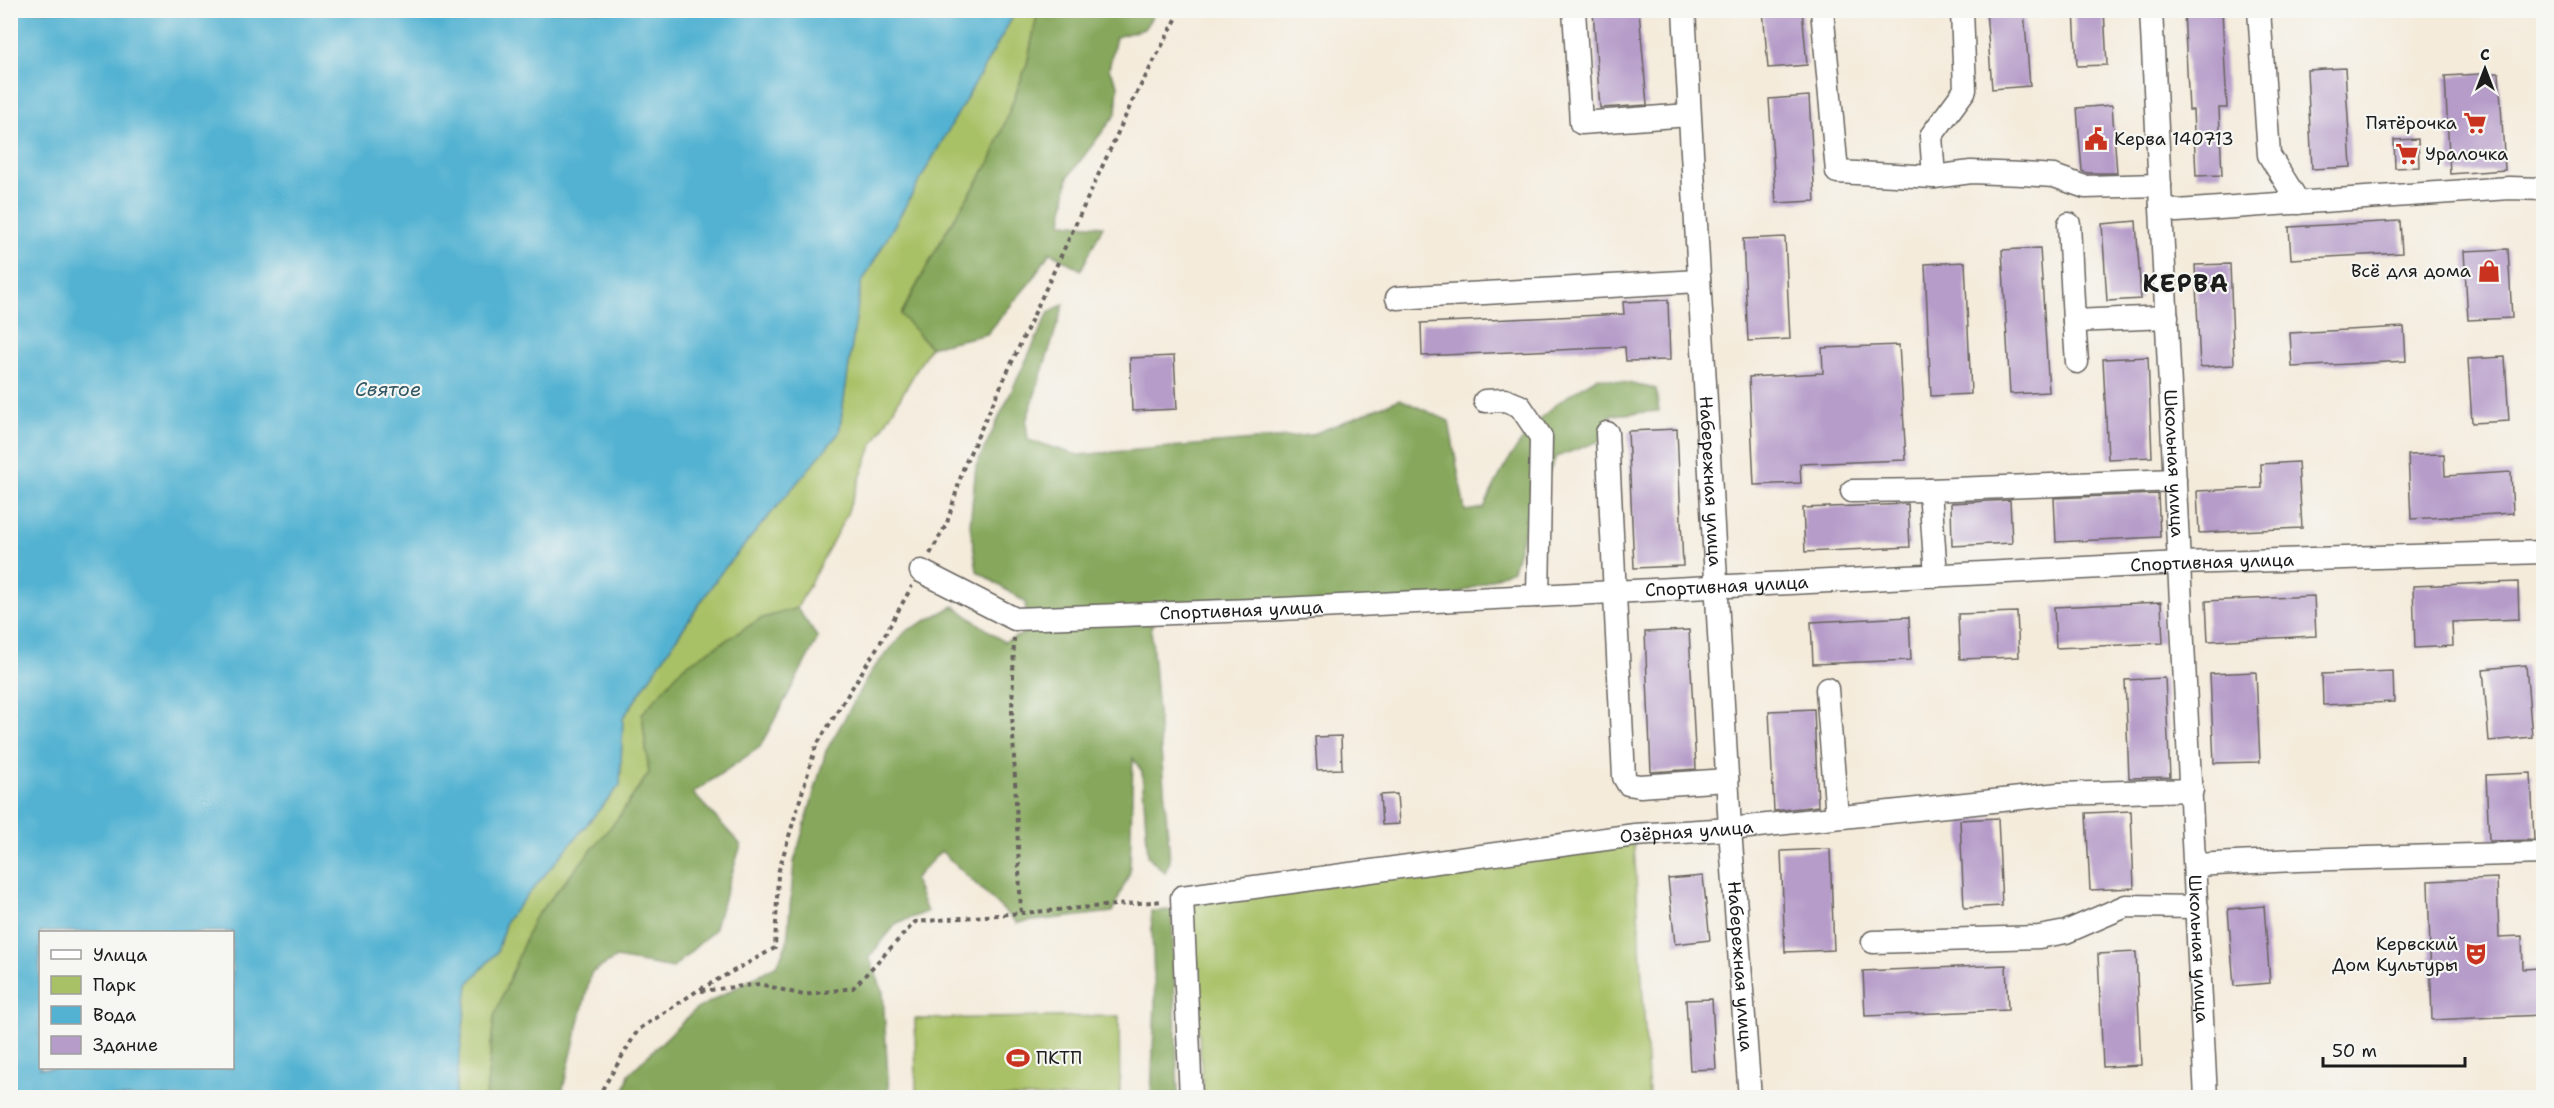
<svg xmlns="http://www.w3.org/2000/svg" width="2554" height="1108" font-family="'Shantell Sans',sans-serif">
<rect width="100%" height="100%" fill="#f6f6f2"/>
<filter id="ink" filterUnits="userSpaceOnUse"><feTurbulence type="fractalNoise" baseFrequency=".0167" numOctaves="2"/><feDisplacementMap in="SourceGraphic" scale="12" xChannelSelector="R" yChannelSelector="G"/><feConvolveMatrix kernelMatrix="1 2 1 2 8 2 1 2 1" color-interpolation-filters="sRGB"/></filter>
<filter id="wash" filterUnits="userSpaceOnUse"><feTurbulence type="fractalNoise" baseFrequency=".008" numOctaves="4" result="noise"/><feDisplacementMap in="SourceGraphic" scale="24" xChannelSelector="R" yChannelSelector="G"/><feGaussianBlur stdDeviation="1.35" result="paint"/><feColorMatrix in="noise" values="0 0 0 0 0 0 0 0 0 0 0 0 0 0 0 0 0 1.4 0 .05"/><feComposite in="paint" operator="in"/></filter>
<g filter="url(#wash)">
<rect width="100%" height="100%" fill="#f4ebdb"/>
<!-- green -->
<path fill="#a9c166" stroke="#626e41" stroke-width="1.5" d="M1016 11H1038L1027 64 990 162 947 230 901 314 930 347 872 446 846 516 797 608 760 619 642 714 649 773 618 818 494 1017 486 1097 455 1098 468 984 497 952 506 921 620 785 623 718 719 575 839 433 861 284Z
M1634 844 1649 1097H1204L1188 904Z
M1119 1016 1120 1097H916L915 1019Z"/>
<!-- forest -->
<path fill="#86a75b" stroke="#51623c" stroke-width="1.5" d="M1038 11H1156L1144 29 1116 37 1109 69 1118 85 1116 114 1068 177 1062 223 1103 226 1081 270 1050 252 1032 280 987 334 930 347 901 315 947 230 990 162 1027 64Z
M1064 304 1026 422 1028 440 1078 455 1311 435 1400 399 1449 421 1465 511 1484 508C1500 470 1524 432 1555 405 1568 395 1584 386 1598 377L1656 389 1659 411 1611 415 1600 441 1556 457 1527 520 1513 570 1430 606 1157 619 1151 627 1170 861 1165 873 1148 856 1142 772 1133 758 1130 872 1112 912 1017 923 941 851 914 879 927 912 897 923 869 957 883 992 889 1097 622 1098 629 1074 695 1010 777 965 787 943 794 862 826 751 872 670 906 631 954 606 1004 642 1028 632 1025 602 977 571 970 525 976 466 1049 312Z
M797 608 818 638 760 747 693 793 741 845 714 930 673 968 616 958 591 973 561 1097H486L494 1017 533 920 618 818 649 773 642 714 683 667 760 619Z
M1172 910 1178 1097H1151L1155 1002 1151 911Z"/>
<!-- water -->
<path fill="#53b2d2" stroke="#386777" stroke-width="1.5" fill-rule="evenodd" d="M10 11H1016L861 284 839 433 719 575 623 718 620 785 506 921 497 952 468 984 455 1097H11ZM40 932H232V1068H40Z"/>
<g id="blocks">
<!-- building -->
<path fill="#b69cc9" d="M1593 10H1639L1647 105 1600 108Z
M1763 10H1802L1807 65 1768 68Z
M1986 10H2024L2030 86 1992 89Z
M2074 10H2104L2107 65 2077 66Z
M2184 10H2222L2227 108H2219L2222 175 2196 176 2193 110H2189Z
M2345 68 2351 167 2312 169 2307 70Z
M2499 73 2505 170 2450 174 2445 76Z
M1809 96 1815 201 1776 203 1769 99Z
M2112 105 2117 173H2087L2082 171 2077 108Z
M2418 139 2419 167 2395 168 2394 140Z
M2136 221 2141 299 2107 301 2102 224Z
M2400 221 2402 253 2291 259 2289 227Z
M1785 237 1790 339 1748 341 1743 239Z
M2040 248 2049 392 2010 394 2002 250Z
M2508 249 2512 318 2468 320 2464 251Z
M1965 262 1971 394 1931 396 1925 264Z
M2230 264 2234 365 2200 367 2195 265Z
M1668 300 1670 360 1626 361 1625 347 1422 356 1421 323 1624 314 1623 302Z
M2404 327 2406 361 2292 367 2290 333Z
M1899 345 1906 460 1800 464 1801 483 1754 485 1749 377 1823 373 1822 348Z
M1174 356 1177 409 1132 411 1130 358Z
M2148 357 2152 457 2108 459 2103 359Z
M2505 357 2509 421 2472 423 2468 359Z
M1677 429 1683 566 1634 568 1628 431Z
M2444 454 2445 476 2511 472 2513 513 2411 519 2408 455Z
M2298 462 2302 528 2199 533 2197 491 2262 488 2261 464Z
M2158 494 2160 537 2056 542 2054 498Z
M2010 500 2012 543 1952 546 1951 503Z
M1908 504 1910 547 1805 552 1803 508Z
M2518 582 2519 619 2452 622 2453 646 2415 648 2413 586Z
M2314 596 2316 636 2208 641 2206 601Z
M2161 602 2163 643 2056 648 2054 607Z
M2017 612 2019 657 1960 659 1958 614Z
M1909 617 1911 660 1813 664 1811 622Z
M1689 630 1696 769 1651 772 1645 632Z
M2526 665 2532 737 2489 741 2483 669Z
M2393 671 2394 702 2323 705 2322 674Z
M2256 672 2260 762 2214 763 2210 674Z
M2165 678 2170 777 2129 778 2125 680Z
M1814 709 1818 806 1774 811 1769 711Z
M1341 736 1342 769 1317 770 1315 737Z
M2531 773 2534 840 2489 841 2486 775Z
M1397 794 1399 824 1382 825 1380 795Z
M2131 811 2134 888 2090 890 2086 813Z
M1998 818 2002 906 1964 908 1960 820Z
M1830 849 1834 950 1785 952 1781 851Z
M1703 876 1710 940 1675 944 1668 879Z
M2497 878 2499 937 2522 936 2523 969 2540 968 2542 1015 2432 1020 2428 881Z
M2264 906 2270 983 2234 986 2228 909Z
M2136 952 2141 1065 2103 1067 2098 954Z
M2006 965 2008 1010 1865 1016 1863 971Z
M1712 999 1716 1069 1690 1070 1686 1000Z"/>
</g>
</g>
<g filter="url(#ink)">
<use href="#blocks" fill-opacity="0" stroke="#68645f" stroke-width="1.5"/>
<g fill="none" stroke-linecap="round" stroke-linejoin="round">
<!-- minor casing -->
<g stroke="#68645f" stroke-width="25">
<g id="minor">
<path d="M1574 10 1581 123 1689 115"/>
<path id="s1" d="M1684 10 1730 829 1750 1098"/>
<path d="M1822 10 1837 172 1934 177"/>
<path d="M1962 10 1965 90 1931 136 1934 177 1971 172 2023 174 2054 176 2085 187 2160 185"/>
<path id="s2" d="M2151 10 2206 1098"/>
<path d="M2259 10 2269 155 2299 203"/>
<path d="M2161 206 2177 211 2509 188 2544 189"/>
<path d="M2069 224 2074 321 2167 317"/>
<path d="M1397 298 1699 281"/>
<path d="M2074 321 2077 362"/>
<path d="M1485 401 1505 400 1520 406 1541 437 1538 596"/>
<path d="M1607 433 1624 777 1628 784 1640 786 1727 780"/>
<path d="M1930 490 2175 480"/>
<path d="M1852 491 1930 490 1936 576"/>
<path id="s3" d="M921 571 1015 619 1281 609 2180 563 2544 552"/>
<path d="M1827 689 1837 817"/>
<path d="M2195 865 2297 860 2544 853"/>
<path d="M1873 942 2039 937 2066 932 2126 906 2197 907"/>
<path id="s4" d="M1191 1098 1182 897 1635 835 1730 829 2059 794 2192 790"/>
</g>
</g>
<!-- path -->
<path stroke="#68645f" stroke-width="4" stroke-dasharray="4.5 4.5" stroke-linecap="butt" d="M930 554 947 523 964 466 1132 102 1181 10
M1014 638 1012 713 1021 913
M701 991 760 984 803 995 853 988 915 922 1163 901
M600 1098V1093L638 1030 697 991 775 948 778 873 816 746 883 638 912 586"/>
<!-- minor -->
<use href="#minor" stroke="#fff" stroke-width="22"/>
</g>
</g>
<!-- icons -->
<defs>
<g id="supermarket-bare" transform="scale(1.8)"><path d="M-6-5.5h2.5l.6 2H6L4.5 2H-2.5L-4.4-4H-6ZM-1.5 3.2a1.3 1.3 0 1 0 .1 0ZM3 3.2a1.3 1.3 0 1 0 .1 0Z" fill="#c8321e" stroke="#f6f6f2" stroke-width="2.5" paint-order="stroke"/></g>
<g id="civic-bare" transform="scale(1.8)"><path d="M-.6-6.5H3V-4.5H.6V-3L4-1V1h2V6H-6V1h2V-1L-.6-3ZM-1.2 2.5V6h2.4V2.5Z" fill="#c8321e" stroke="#f6f6f2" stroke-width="2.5" paint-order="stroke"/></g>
<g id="shop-bare" transform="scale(1.8)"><path d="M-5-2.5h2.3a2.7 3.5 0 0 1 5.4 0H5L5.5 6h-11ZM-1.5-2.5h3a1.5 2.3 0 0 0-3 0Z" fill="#c8321e" stroke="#f6f6f2" stroke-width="2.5" paint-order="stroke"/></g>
<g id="theatre-bare" transform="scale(1.8)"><path d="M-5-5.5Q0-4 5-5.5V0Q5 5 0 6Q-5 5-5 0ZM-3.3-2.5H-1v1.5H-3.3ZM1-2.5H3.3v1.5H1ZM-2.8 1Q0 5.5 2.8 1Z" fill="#c8321e" stroke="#f6f6f2" stroke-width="2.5" paint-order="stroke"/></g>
<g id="stadium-bare" transform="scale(1.8)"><path d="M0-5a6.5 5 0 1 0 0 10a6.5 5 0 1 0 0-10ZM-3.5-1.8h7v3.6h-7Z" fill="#c8321e" stroke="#f6f6f2" stroke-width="2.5" paint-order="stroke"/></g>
</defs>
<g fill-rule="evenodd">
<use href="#supermarket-bare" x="2475" y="123"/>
<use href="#civic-bare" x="2096" y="139"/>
<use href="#supermarket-bare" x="2407" y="154"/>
<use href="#shop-bare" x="2489" y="271"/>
<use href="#theatre-bare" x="2476" y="954"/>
<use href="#stadium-bare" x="1018" y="1058"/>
</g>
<g text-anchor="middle" stroke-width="4.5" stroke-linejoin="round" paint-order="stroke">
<!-- poi labels -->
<g font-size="18" fill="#1c1c1c" stroke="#f6f6f2" text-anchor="end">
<text x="2457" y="129">Пятёрочка</text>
<text x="2114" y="145" text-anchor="start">Керва 140713</text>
<text x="2425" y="160" text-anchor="start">Уралочка</text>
<text x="2471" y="277">Всё для дома</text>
<text x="2458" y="950">Кервский<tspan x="2458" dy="21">Дом Культуры</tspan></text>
<text x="1036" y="1064" text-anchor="start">ПКТП</text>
</g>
<!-- street labels -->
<g font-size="18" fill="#1c1c1c" stroke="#f6f6f2">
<text dy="6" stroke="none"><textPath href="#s2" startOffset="454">Школьная улица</textPath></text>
<text dy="6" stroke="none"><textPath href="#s1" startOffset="472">Набережная улица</textPath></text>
<text dy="6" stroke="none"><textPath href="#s3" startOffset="1304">Спортивная улица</textPath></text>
<text dy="6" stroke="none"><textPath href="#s3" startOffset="818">Спортивная улица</textPath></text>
<text dy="6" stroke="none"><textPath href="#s3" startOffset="332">Спортивная улица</textPath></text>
<text dy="6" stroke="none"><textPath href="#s4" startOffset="710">Озёрная улица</textPath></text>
<text dy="6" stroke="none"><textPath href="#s2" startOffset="940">Школьная улица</textPath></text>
<text dy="6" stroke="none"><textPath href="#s1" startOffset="958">Набережная улица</textPath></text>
</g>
<!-- water labels -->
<g font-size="20" font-style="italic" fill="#325865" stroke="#f6f6f2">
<text x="388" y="396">Святое</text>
</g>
<!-- district labels -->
<g font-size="24" font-weight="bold" letter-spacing="1.5" fill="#1c1c1c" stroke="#f6f6f2">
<text x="2186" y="292">КЕРВА</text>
</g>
</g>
<!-- margin -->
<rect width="2554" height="1108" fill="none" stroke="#f6f6f2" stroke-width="36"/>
<!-- legend -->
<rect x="39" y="931" width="195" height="138" fill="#f6f6f2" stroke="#9f9f9c" stroke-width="1.5"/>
<rect x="51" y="950" width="30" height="9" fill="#ffffff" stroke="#9f9f9c" stroke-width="1.5"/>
<text x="93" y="961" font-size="18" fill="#1c1c1c">Улица</text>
<rect x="51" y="976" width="30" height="18" fill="#a9c166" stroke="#9f9f9c" stroke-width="1.5"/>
<text x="93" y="991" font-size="18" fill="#1c1c1c">Парк</text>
<rect x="51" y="1006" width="30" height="18" fill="#53b2d2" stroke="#9f9f9c" stroke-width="1.5"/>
<text x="93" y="1021" font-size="18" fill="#1c1c1c">Вода</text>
<rect x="51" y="1036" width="30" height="18" fill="#b69cc9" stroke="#9f9f9c" stroke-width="1.5"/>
<text x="93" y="1051" font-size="18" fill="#1c1c1c">Здание</text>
<!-- north arrow -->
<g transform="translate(2485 69)" stroke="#f6f6f2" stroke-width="4.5" paint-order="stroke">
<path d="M0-4.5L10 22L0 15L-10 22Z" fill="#1c1c1c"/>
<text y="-9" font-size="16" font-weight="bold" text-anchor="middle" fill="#1c1c1c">С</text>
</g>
<!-- scale -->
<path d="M2323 1057v9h142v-9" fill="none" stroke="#1c1c1c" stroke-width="3"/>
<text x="2332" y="1057" font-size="18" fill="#1c1c1c" stroke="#f6f6f2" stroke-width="4.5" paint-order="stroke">50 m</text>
</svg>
